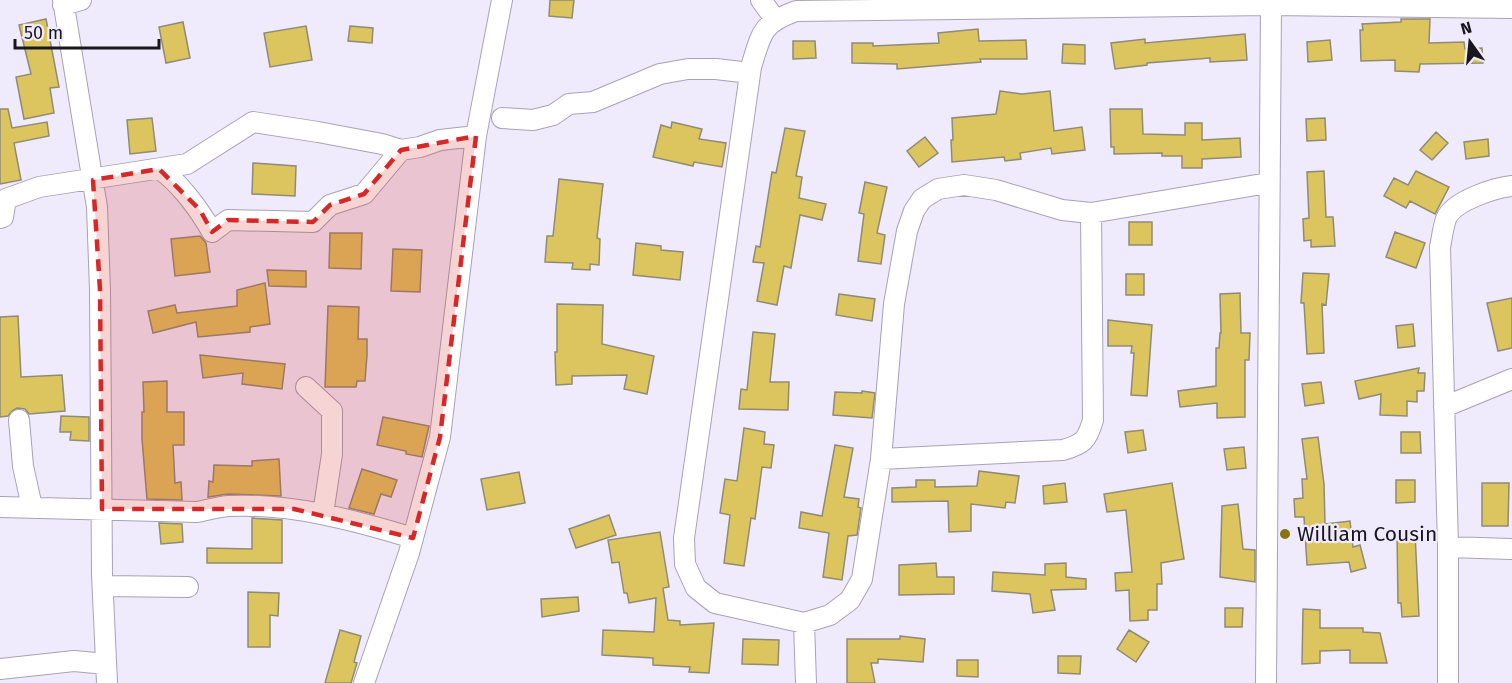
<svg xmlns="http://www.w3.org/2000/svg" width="1512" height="683" font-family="'Fira Sans',sans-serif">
<rect width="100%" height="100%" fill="#f0ebfc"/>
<!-- building -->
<path fill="#dcc45f" stroke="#908b77" stroke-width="1.5" d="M550 0H574L572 18 549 16Z
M46 19 59 87 50 88 54 113 24 119 16 77 31 74 19 25Z
M1401 19H1430L1429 43 1464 42 1465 49 1482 48 1483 63 1420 64 1419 72 1395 71V60L1361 61 1360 30H1363L1362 24 1401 22Z
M183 22 190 58 166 63 159 27Z
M306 26 312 60 270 67 264 33Z
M350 26 373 28 372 43 348 41Z
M978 29 979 41 1026 40 1027 59H980L981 62 897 69V64L852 63V43H873V46L939 43 938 33Z
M1245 34 1247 60 1210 62V58L1147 63V65L1115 69 1111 43 1145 39V43Z
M1330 40 1332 60 1308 62 1307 42Z
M793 41H815L816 58 793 59Z
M1063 44 1085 45V64L1062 63Z
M1000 91 1022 94 1050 91 1054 131 1082 127 1085 150 1052 154 1051 148 1020 153 1021 159 1005 161 1004 157 952 162 951 140H953L952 118 996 114Z
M0 109H8L12 128 47 122 49 136 14 143 21 180 0 184Z
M1110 109H1142L1143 134 1185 135V123H1202V140L1240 138 1241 157 1202 159V168H1182V156H1162V153L1114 154V147H1111Z
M152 118 156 151 130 154 127 120Z
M1325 118 1326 140 1307 141 1306 119Z
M672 122 702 129 699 139 726 143 722 167 694 162 693 166 653 157 661 125 671 128Z
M785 128 805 131 796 176 802 177 799 198 826 204 822 220 800 215 791 268 784 266 777 305 757 301 764 263 753 262 756 246 760 247 772 172 776 173Z
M1436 132 1448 143 1432 160 1420 150Z
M925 137 938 153 919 167 907 151Z
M1488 139 1489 156 1466 159 1464 142Z
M253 163 296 166 295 196 252 194Z
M1324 171 1326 217H1333L1335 246 1311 247V240L1304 241 1303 219 1309 218 1307 172Z
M1416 171 1449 187 1435 214 1410 201 1406 208 1384 196 1394 178 1408 185Z
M559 179 603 184 597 238 600 239 599 265 590 264V270L572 269 573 263 545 262 547 236H553Z
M865 182 887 187 877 233 885 235 881 264 858 261 864 214 859 213Z
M1129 222H1152V245H1129Z
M1395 232 1425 243 1416 268 1386 257Z
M330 233H362L361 269 329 268Z
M200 236 206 243 210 272 175 276 171 239Z
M636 243 661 246V250L683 252 680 280 633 275Z
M393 249 422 250 420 292 391 291Z
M267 270 306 271V287L269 286Z
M1303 273 1329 274 1326 305 1322 304 1324 353 1307 354 1304 303H1301Z
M1126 274H1144V295H1126Z
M265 283 270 324 250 327V332L198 337 196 322 153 333 148 311 175 305 177 313 237 306V290Z
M1240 293 1241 333H1250L1249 360H1245V417L1217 418V403L1180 407 1178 391 1216 386V348H1219L1220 333H1221L1220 294Z
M839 294 875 299 872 321 836 315Z
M1512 298V348L1498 351 1487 303Z
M557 304 603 305 602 344 654 356 647 394 624 389 627 375 572 376V384L556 385 555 352H557Z
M328 306 359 307 358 339H367V355L365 381H357L356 387H325Z
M18 316 21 377 62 375 65 411 29 414 25 409 17 408 12 411 8 416 0 417V317Z
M1108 320 1152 325 1147 396 1131 395 1134 353H1131L1132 346H1108Z
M1413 324 1415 346 1398 348 1396 326Z
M753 332 775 334 770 382H789L788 410 739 409 741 389 747 390Z
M200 355 285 364 282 389 242 384 243 373 203 378Z
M1419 368 1418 373H1425L1424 391H1417V402L1407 401V416L1380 415 1381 394 1359 399 1355 381Z
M167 381V412H184V445H173L175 483 181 482 182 500 147 499 142 439V412H144L143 382Z
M1321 382 1324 403 1305 406 1302 384Z
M862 391 875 393 872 418 833 415 835 392 862 393Z
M61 416 89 417V441L70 440 71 432H60Z
M383 417 429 426 422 457 406 454V451L377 445Z
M744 428 765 432 764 444 774 445 771 468 762 467 755 519 751 518 744 566 724 563 730 515 720 513 725 479 737 481Z
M1143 430 1146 450 1128 453 1125 432Z
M1401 432H1420L1421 453H1401Z
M1318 437 1324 484 1325 524 1350 521 1353 547 1360 545 1366 568 1351 572 1349 562 1307 565 1304 517H1295L1294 499 1303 498 1302 479H1307L1302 439Z
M835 445 853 448 844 497 859 499 858 507 861 508 857 535 848 536 842 580 823 577 829 533 799 528 801 512 822 516Z
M1244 447 1246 468 1227 470 1224 449Z
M279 459 281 496 228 494 208 497 209 481 213 482 214 465 252 466V461Z
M362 469 397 480 391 497 381 494 374 514 349 508Z
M979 471 1019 476 1015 503 1006 502 1005 508 971 504V531L949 532 948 501 892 502V488L916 487V480H935V487L977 486Z
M519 472 525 503 487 510 481 479Z
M1396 480H1415V502L1396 503Z
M1065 483 1067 502 1044 504 1043 486Z
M1172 483 1184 559 1161 563 1162 584H1157V610H1148V620L1130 621 1129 590 1116 591 1115 573 1132 572 1126 510 1107 512 1104 494Z
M1482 483H1509L1508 526H1482Z
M1238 504 1243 549 1255 550V582L1220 577 1222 506Z
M609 515 616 535 576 548 569 529Z
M252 518 282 520V563H207V548L252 549Z
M159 523 182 524 183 542 161 544Z
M660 532 669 587 663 588 668 620 680 621V625L714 623 709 673 689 672 690 667 653 665V658L602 655 603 630 654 632 656 598 629 603 627 593H624L619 562 612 563 608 540Z
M1397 533H1415L1419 616 1402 617 1401 603H1398Z
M936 563 937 577H954V594L899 595V565Z
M1066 563V577L1086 579V589L1051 590 1055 610 1033 613 1030 594 992 591 993 572 1045 575V564Z
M248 592 279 593 278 616 270 615V647H248Z
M578 597 579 611 542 617 541 599Z
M1225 608H1243L1242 627H1225Z
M1303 609 1320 610V628H1363V632L1380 633 1387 663H1350V650L1320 651V663L1302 664Z
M340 630 361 636 354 662 357 663 351 683H325Z
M1129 630 1149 642 1136 662 1117 649Z
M900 636 925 639 923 662 878 659V663H871L875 683H847V639H900Z
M743 639 779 640 778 665 742 664Z
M1058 656H1081L1080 674 1058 673Z
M957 660H978V677L957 676Z"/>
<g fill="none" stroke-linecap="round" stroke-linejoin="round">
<!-- minor casing -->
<g stroke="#a8a2b6" stroke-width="22">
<path id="minor" d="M63 0 97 207 100 290 102 574 107 683
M761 0 775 19
M63 5 81 0
M502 118 533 120 553 115 569 104 593 102 660 74 688 69H716L750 73
M159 169C178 180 201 212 212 232L228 220 313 222 330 205 364 194 401 150
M1268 183 1091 213 1062 210 996 190 964 185 938 189 922 199 914 211 907 231 894 304 881 459 862 579 850 600 830 615 804 623 715 603 696 588 685 564 684 538 751 67C762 32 761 24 796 11L1271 5 1512 8
M0 218 3 217 6 199 39 187 187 164 253 122 318 132 382 144 401 150 420 147 440 140 476 136
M306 387 332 411V454L323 514
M1444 407 1512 379
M19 420 23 466 32 507
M881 459 1063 450C1083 444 1087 441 1093 420L1091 213
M0 507 197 512C207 510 218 507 228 506 291 503 354 520 413 538
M1448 547 1512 549
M103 586 188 587
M804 623 806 683
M0 669 74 661 106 664
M364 683 409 553 440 437 476 136 502 0
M1266 683 1271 5
M1448 683V547L1440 247C1442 238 1443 227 1446 219 1453 201 1494 188 1512 186"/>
</g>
<!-- minor -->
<use href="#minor" stroke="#fff" stroke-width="20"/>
</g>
<!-- marked area -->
<path fill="#d62828" fill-opacity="0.2" stroke="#d62828" stroke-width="4.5" stroke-dasharray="12 8" stroke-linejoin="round" d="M476 136 440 437 413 538 294 509H102L100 290 93 180 159 169 200 210 212 232 228 220 313 222 330 205 364 194 401 150Z"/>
<!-- markers -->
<circle fill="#867315" stroke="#f0ebfc" stroke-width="2" cx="1285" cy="534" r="6"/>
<g text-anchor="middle" stroke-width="4.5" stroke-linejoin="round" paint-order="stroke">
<!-- poi labels -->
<g font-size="21" fill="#19171e" stroke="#f0ebfc" text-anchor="start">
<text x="1297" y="541">William Cousin</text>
</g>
</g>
<!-- north arrow -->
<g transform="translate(1470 42) rotate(345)" stroke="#f0ebfc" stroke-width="4.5" paint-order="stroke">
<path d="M0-4.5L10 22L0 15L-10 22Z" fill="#19171e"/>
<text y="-9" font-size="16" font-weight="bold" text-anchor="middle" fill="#19171e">N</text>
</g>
<!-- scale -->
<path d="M15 39v9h144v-9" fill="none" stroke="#19171e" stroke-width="3"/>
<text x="24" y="39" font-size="18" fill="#19171e" stroke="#f0ebfc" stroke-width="4.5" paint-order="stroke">50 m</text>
</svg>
